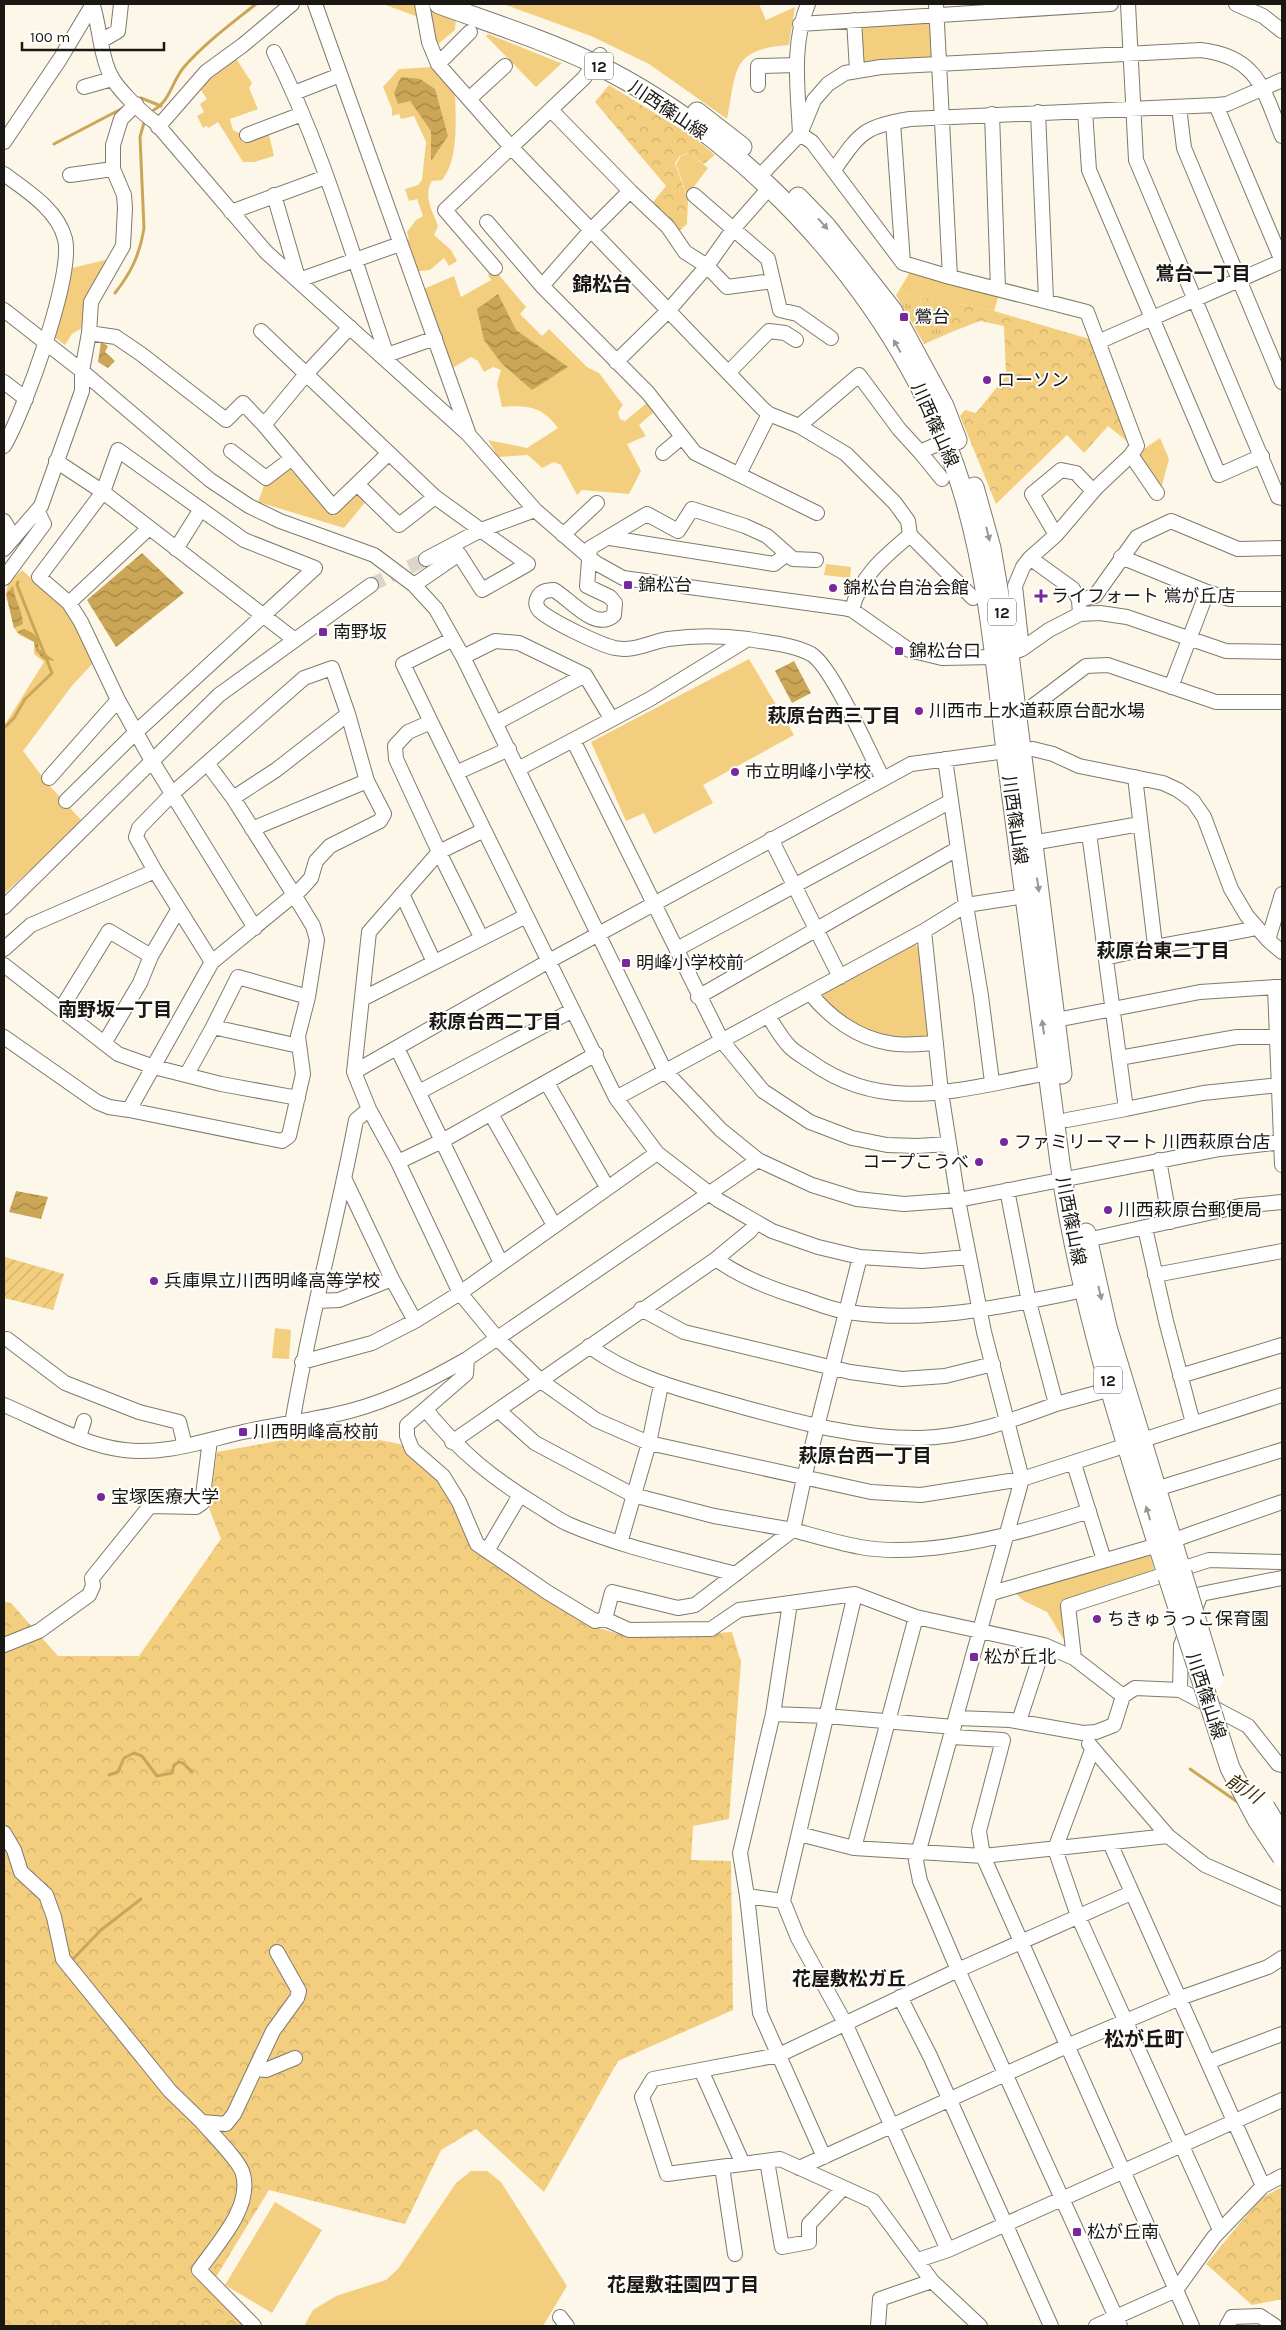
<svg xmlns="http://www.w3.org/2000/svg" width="1286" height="2330" font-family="Karla,'Noto Sans JP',sans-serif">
<defs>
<pattern id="grass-tufts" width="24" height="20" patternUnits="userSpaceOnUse" patternTransform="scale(1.25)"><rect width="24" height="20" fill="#f3ce7f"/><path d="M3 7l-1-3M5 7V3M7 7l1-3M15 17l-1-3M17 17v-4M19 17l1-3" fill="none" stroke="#d0b06d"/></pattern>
<pattern id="forest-crowns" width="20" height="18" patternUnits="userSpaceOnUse" patternTransform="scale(1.25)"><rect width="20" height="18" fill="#f3ce7f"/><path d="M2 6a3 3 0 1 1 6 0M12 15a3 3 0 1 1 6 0" fill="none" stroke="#d0b06d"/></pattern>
<pattern id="garden-furrows" width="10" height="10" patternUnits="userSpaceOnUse" patternTransform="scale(1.25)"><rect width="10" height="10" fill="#f3ce7f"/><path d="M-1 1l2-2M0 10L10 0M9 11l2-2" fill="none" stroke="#d0b06d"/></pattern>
<pattern id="water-waves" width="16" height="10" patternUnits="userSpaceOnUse" patternTransform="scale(1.25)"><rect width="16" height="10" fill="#caa656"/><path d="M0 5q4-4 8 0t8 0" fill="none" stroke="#a38646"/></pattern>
</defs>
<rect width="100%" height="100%" fill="#fdf7e9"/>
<!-- grass -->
<path fill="url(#grass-tufts)" d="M898 292 919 296 923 307 954 331 924 344 896 295Z"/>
<!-- forest -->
<path fill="url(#forest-crowns)" d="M609 85 692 136 715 155 704 164 688 153 680 156 675 163 688 200 687 224 678 232 653 202 666 186 595 102Z
M919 296 994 311 1093 340 1128 442 1108 426 1084 453 1067 435 996 504 960 416 965 410 976 413 1006 376 1004 326 980 321 954 331 923 307Z
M332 1431 400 1444 438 1477 474 1550 592 1626 633 1638 732 1632 741 1662 729 1819 693 1826 691 1860 731 1861 733 2010 618 2061 544 2192 476 2129 441 2150 405 2224 269 2190 213 2282 261 2326H4V1602L11 1603 58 1656H139L221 1539 209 1508 217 1452Z
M1282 2187V2299L1252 2305 1206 2264 1261 2198Z"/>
<!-- park -->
<path fill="#f3ce7f" d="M383 4H457L455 30 438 44 434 41 429 21Z
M503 4H759L766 20 795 7 789 45C730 49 737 70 727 119L649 64 591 36Z
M936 14 938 63 857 70 854 20Z
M488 34 558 62 562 63 536 87 486 36Z
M233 54 252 83 249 88 258 109 230 119 233 130 239 133 243 143 268 131 274 156 254 162H243L218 122 209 128 206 126 203 128 197 116 204 112 200 104 207 99 198 86Z
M433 67 455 88C455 116 460 158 442 180L432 181C423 196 432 210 438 226L434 235 451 250 457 261 449 266 444 258 430 270 412 272 401 243 409 239 407 232 416 220 423 216 417 199 409 201 405 189 418 185 422 180 426 142 414 116 401 119 399 114 392 116V109L383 87 399 69Z
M689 153 708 168 687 196 676 164 681 156Z
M109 259 83 301 85 326 72 334 65 345 53 336 72 268Z
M493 268 526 307 520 314 542 336 549 329 587 367 599 373 623 405 618 412 620 419 625 421 648 402 655 411 639 425 646 436 627 444 641 471 629 494 582 490 577 495 561 465 554 462 542 468 528 455 498 457 488 440 527 448 558 428C542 406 527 405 502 407L497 384 501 370 493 367 484 372 478 361 471 357 449 370 421 290 454 276 461 297 491 280 488 275Z
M910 272 999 294 994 311 898 292Z
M1160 438 1169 459 1161 489 1138 453Z
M290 469 334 516 357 492 367 500 344 528 258 502 265 483Z
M826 564 851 567 850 578 824 575Z
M22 570 69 612 93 663 71 687 23 751 48 784 83 822 4 894V726L44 662 34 654V642L19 635 14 628 6 594 8 583Z
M749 659 794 735 703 785 713 803 654 834 644 813 626 821 591 742Z
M914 942 918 948 929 1033 925 1038C896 1039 863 1035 840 1017 833 1011 827 1003 821 997V995Z
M275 1328 291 1330 289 1359 272 1358Z
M1149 1552 1154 1570 1086 1592 1064 1605 1061 1613 1064 1640 1047 1612 1024 1601 1016 1594Z
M471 2171H487L501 2182 567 2286 543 2326H304L313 2310 336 2296 386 2280 398 2269 456 2183Z
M275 2202 322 2230 272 2313 225 2285Z"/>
<!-- garden -->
<path fill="url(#garden-furrows)" d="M4 1253 5 1257 64 1274 53 1310 4 1298Z"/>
<!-- water -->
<path fill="url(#water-waves)" d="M401 77 420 79 435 89 448 136 431 161V131L410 101 398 104 394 93Z
M498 294 516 330 568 367 532 390 502 364 484 340 477 309Z
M101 342 108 346 105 352 115 361 108 368 98 362Z
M142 553 184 593 116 647 87 600Z
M13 586C15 601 22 609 23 624L14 628 6 594Z
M24 629C36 634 38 637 39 649L55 661 43 659 36 651 34 642 17 632Z
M794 661 811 693 792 703 775 671Z
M16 1191 48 1197 41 1219 9 1212Z"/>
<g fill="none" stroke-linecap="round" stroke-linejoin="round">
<!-- stream -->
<path stroke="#caa656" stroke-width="3" d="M137 100 141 98 161 106
M150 112C171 102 170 84 184 67 205 43 231 24 256 4
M54 144 125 107
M115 293C131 273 140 254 144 228L140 137 145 119
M4 728 14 718 25 699 52 673 17 585 18 582
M1190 1769 1239 1803
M109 1775 118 1772 124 1758 134 1753 142 1756 157 1776 172 1773 174 1765 179 1762 183 1763 192 1772
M73 1959 101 1930 141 1899"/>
<!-- minor-tunnel -->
<path stroke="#dbd6c9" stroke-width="14" stroke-dasharray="14 7" stroke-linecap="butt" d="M371 585 426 559"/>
<!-- minor casing -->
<g stroke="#7f7a6d" stroke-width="16">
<path id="minor" d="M315 4 468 432
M422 4 429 42 438 64 511 147 762 408 769 414 799 426 846 454 895 503 908 521 910 535
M808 4C791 45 798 90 800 134L812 142 903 263 950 277 1087 312 1137 446 1131 455 1157 493
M936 4 950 277
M1128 4 1136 160 1278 497 1282 498
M1236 4 1263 16 1282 31
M93 6C100 28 100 54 110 74 116 88 143 114 155 122L266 252 468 434 535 510 596 563 623 578 843 608 852 610 909 650 942 658 995 657 1009 654 1022 649 1049 630 1080 614 1100 613 1127 617 1226 651 1282 652
M854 20 857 70
M800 24 1111 4
M101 41 118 31 121 4
M274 52C324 151 353 259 390 364
M438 64 470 32
M758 85V66L797 65
M84 87 112 79
M294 93 340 75
M469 99 505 66
M1216 105 1282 261
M1179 107 1184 148 1282 382
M1085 111 1089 170 1219 475 1262 456
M1038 112 1046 300
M992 114 998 289
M893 122 903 263
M158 127 206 72 243 45 292 4
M247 135 302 114
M4 142 60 59 93 4
M834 170C861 131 864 127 910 119L1216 105 1227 104 1282 80
M4 174C26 190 58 210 65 239 74 275 24 412 4 446
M70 175 113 169
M759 177 800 134 814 100 828 84 845 73 881 67 1201 50C1258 57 1263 89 1282 136
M770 187 734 228 707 266 727 287 773 281
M274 195 298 278
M694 195 768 259 780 310 797 314 831 338
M231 212 326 177
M487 222 542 286 648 393 695 453 817 513
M495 268 445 210 584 78 600 55
M299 280 400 244
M542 286 591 230 630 191 551 110
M4 310 82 371 210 480 249 506 280 521 374 555 414 585 436 609 463 657 665 1071 721 1130 758 1160 812 1185 857 1199 904 1204 958 1200 1220 1149 1282 1142
M261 331 435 497 528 564 482 590 459 554 414 585
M89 333 116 337 141 354 226 420 243 403 264 425 333 507 389 453
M1098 342 1282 261
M387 355 435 338
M616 362 669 310 707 266 685 252 668 227 630 191
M728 373 769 331 785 333 796 340
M4 382 26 399
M264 425 307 373 350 327
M799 426 859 375 899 429 920 452 953 437
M231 451 266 478 291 459
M920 452 942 479
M663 453 682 437
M56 461 103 492 118 450 244 540 315 568 136 732 66 801
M739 474 769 414
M357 484 399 525 435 497
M4 521 14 538
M563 535 597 503
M1056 535 1032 494 1061 470 1076 473 1093 491
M610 538 774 564 787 554
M4 549 41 506 82 391V371L89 333 91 302 123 246 125 208 124 195 113 169V145L121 119 136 104
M176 549 201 509
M1121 557 1207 592 1230 599H1282
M426 559 481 530 535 510
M4 578 44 524 38 512
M1079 600 1073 589 1030 558 1056 535 1096 488 1131 455
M69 603 149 528
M852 610C860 576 884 557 910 535L973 598
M1080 614 1079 600 1095 596 1137 537 1171 521 1238 549 1282 548
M453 639 403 664 431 722 408 732 395 746 396 759 439 852 369 932 354 1072 369 1109 398 1162 460 1293 497 1338 541 1381 596 1420 649 1443 871 1492 921 1495 1022 1479 1282 1395
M748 639C719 635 697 635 668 639 650 642 634 652 615 648 600 645 551 621 540 611 536 607 535 602 538 597 541 591 548 590 554 590 570 599 595 632 614 615L615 603 610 597 587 586 590 548 647 514 678 531 692 509 745 526 767 536 793 559 816 560
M1022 649 1015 586 1023 567 1030 558
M463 657 495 641 519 643 585 675 611 718
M1171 687 1207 592
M1029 709 1086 666 1108 665 1216 702H1282
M431 722 616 1098 657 1153 718 1200 772 1231 818 1247 860 1257 922 1261 969 1257
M496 723 585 675
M945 759 966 905 924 931 941 1092 958 1200 984 1332 1022 1479 916 1861 920 1881 958 1970 1120 2326
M518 769 573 740
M458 772 509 749
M1135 777 1155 945
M49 778 118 700
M883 779C870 754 832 666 811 654 792 644 769 643 748 639L650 699 573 740 722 1041 763 1091 810 1122 852 1138 887 1145 917 1146 949 1144
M233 798 276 770 348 714
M252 829 367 781
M771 839 840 977
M1032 843 1140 824
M155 871 212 962
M402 894 434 962
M4 907 219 695 371 585
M255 928 152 761 118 700 81 622 69 603 39 577 103 492 295 640
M481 937 439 852 484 830
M1268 940 1282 894
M4 949 31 925 155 871 136 837 139 828 173 793 304 678 332 668 348 714 367 781 384 814 380 821 330 846 316 861 311 878 301 889 212 962 129 1110 282 1141 289 1136 303 1074 298 1036 308 997 317 940 313 926 293 893 233 798 207 763
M677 949 951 801
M1106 958C1155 945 1206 939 1256 928
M4 965 118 1054 154 1067 221 1084 298 1098
M1282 987H1275L1282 1165
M810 993C829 1017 857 1038 889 1043 904 1046 920 1044 936 1043
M698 997 957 849
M362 999 526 916
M61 1009 109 931 151 956
M768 1016C775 1026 781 1038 790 1047 796 1053 804 1057 811 1062 888 1117 965 1087 1049 1073
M1056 1020 1200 992 1275 987
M4 1037 97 1102 109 1107 129 1110
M105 1042 140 983 151 956 178 910
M299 1046 213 1027 238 977 308 997
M397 1048 501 1263
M1119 1058 1237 1037H1278
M354 1072 549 961 911 764 1006 751 1033 749 1053 754 1079 766 1163 783 1178 790 1193 801 1204 817 1231 889 1247 916 1268 940 1282 952
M187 1074 213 1027
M992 1082 981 996 966 905 1025 896
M547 1083 607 1187
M419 1092 573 1010
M616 1098 924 931
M1126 1109 1203 1093 1280 1085
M491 1114 554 1225
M1067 1120 1126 1109 1089 833
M1159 1160 1170 1222
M398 1162 442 1141 596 1054
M345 1180 392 1279 415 1321
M1007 1190 1029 1302 1056 1404 1111 1389
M1145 1228 1166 1321 1193 1423
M1087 1240 1240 1206 1282 1202
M716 1259C740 1277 769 1288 798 1297 814 1302 832 1310 848 1312 931 1324 1005 1306 1085 1290
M1155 1275 1282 1251
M317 1301 339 1300 392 1279
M641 1309 684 1332 850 1372 902 1379 945 1376 993 1364
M7 1339 65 1383 139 1412 179 1422 185 1446
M589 1346C634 1379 686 1391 739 1406 798 1422 859 1439 921 1438 971 1436 1010 1421 1056 1404
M467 1359 466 1374 407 1425V1436L412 1449 443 1476 459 1502 477 1544 547 1592 595 1621 605 1619 612 1592 678 1608 695 1605 793 1530C815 1536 838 1543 860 1547 926 1559 1025 1532 1089 1511
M302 1362 372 1343 415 1321 460 1293 657 1153
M1180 1376 1282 1345
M4 1405C42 1421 83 1445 124 1450 165 1455 203 1441 243 1432 278 1424 315 1420 350 1411 392 1400 430 1380 467 1359L758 1160
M426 1410C460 1452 492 1478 538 1506 548 1512 557 1519 568 1524 621 1547 680 1559 736 1574
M498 1410 535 1443 633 1495 714 1516 793 1530 804 1478 860 1257
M292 1424C309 1321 337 1221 356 1120L369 1109
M79 1437 84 1421
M452 1442 716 1259 750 1231 756 1223
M1074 1464 1104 1560
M1156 1489 1282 1450
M1171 1541 1282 1502
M620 1543 649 1443 661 1385
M487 1551 520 1495
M1282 1578 1201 1594 1181 1645 1180 1690 1248 1726 1278 1764 1282 1765
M992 1593 1158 1545
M855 1594 783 1901 798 1938 845 2023 948 2250
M605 1619 629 1630 711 1629 739 1610 855 1594 916 1617 1044 1645 1019 1721
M4 1645 39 1631 89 1595 93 1586 92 1578 150 1506 196 1507 202 1503 210 1440
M1044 1645 1074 1658
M1123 1696 1135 1688 1180 1690
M773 1714 826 1716 954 1727
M957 1718 1010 1720 1083 1733 1096 1732 1114 1725 1123 1696 1074 1658 1068 1606 1209 1560 1282 1562
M952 1737 1003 1740 979 1831 983 1856 1192 2326
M1089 1744 1168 1836
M1092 1750 1055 1849 1078 1916 1220 2230
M4 1833 14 1850 21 1872 46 1895 54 1917 63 1959 170 2091 202 2122 226 2124 234 2114 273 2031 297 1998 299 1991 277 1952
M799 1834 854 1848 983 1856 1168 1836 1205 1865 1282 1899
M1110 1843 1263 2186
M854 1848 916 1617
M747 1896 760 2013 824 2157
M783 1901 747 1896 740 1853 773 1714 790 1603
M900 1997 930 2056 1051 2326
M1208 2062 1282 2034
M256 2069 266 2070 295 2058
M701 2070 743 2164
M202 2122C211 2133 240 2161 243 2174 252 2208 217 2244 199 2270L254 2326
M767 2161 782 2247 809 2242V2224L843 2188
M722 2167 735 2254
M799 2168 1067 2046 1180 1998 1268 1967 1282 1958
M918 2260 948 2250 1282 2100
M932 2281 980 2326
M560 2317 567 2326
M878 2326 880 2299 932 2281 873 2201 780 2159 667 2174 642 2097 653 2079 779 2055 958 1970 1131 1893
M1096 2326 1176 2290 1214 2237 1263 2186 1282 2176
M1227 2326 1232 2317 1260 2316 1275 2326"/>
</g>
<!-- major casing -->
<g stroke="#7f7a6d" stroke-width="21">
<path id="major" d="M439 4C491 23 545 40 595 64 763 146 914 319 965 499 991 589 997 683 1009 775 1026 904 1043 1033 1060 1163 1080 1304 1125 1441 1168 1577
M697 112 742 147
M798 197 826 226 892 310 944 406 957 440
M974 487 991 548 1009 654 1062 1074
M1086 1233 1107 1327 1182 1573"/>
</g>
<!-- minor -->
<use href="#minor" stroke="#fff" stroke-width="14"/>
<!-- major -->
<use href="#major" stroke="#fff" stroke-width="19"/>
<!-- major-bridge casing -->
<g stroke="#7f7a6d" stroke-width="21" stroke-linecap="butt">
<path id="major-bridge" d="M1182 1573 1214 1679
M1168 1577 1230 1768 1258 1821 1282 1857
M1265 1807 1282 1835"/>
</g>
<!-- major-bridge -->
<use href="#major-bridge" stroke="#fff" stroke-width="19"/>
</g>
<!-- one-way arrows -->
<defs><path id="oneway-solid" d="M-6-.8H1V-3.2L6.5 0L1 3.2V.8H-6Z" transform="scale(1.25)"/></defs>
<g fill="#989795">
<use href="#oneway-solid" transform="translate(823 224) rotate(48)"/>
<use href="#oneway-solid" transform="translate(897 346) rotate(-120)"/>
<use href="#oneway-solid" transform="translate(988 534) rotate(76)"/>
<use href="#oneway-solid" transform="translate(1038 885) rotate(82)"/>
<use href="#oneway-solid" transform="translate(1043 1027) rotate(-98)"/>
<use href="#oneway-solid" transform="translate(1100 1293) rotate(77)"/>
<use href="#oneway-solid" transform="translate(1148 1513) rotate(-107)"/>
</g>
<!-- markers -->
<g fill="#782899" stroke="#fff" stroke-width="2">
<rect x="899" y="312" width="10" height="10" rx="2.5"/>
<circle cx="987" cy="380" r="5"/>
<rect x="623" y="580" width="10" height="10" rx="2.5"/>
<circle cx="833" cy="588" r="5"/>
<path d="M1038.5 588.5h5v5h5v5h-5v5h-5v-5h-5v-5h5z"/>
<rect x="318" y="627" width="10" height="10" rx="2.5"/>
<rect x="894" y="646" width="10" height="10" rx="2.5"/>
<circle cx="919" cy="711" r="5"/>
<circle cx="735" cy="772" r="5"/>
<rect x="621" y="958" width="10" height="10" rx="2.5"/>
<circle cx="1004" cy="1142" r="5"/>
<circle cx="979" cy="1162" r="5"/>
<circle cx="1108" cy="1210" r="5"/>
<circle cx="154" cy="1281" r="5"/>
<rect x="238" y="1427" width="10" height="10" rx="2.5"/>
<circle cx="101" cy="1497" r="5"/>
<circle cx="1097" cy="1619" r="5"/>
<rect x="969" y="1652" width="10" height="10" rx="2.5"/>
<rect x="1072" y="2227" width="10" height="10" rx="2.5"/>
</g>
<g text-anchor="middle" stroke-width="4" stroke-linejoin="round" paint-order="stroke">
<!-- shield labels -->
<g fill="#fff" stroke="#5f5d5a" stroke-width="1">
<rect x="585" y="52.5" width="28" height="27" rx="4"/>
<rect x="988" y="598.5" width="28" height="27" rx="4"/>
<rect x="1094" y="1366.5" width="28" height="27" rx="4"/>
</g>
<g font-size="16" font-weight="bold" fill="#1b1814">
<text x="599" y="72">12</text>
<text x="1002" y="618">12</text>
<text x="1108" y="1386">12</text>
</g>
<!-- street labels -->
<g font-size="18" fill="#1b1814" stroke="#fff">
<text transform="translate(668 110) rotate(34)" y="6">川西篠山線</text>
<text transform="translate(935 425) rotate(66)" y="6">川西篠山線</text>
<text transform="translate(1015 820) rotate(82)" y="6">川西篠山線</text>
<text transform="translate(1071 1221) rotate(79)" y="6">川西篠山線</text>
<text transform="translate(1206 1696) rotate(72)" y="6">川西篠山線</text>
</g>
<!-- poi labels -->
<g font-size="18" fill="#1b1814" stroke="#fff" text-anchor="start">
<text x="914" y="323">鶯台</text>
<text x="997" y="386">ローソン</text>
<text x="638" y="591">錦松台</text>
<text x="843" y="594">錦松台自治会館</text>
<text x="1051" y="602">ライフォート 鴬が丘店</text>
<text x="333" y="638">南野坂</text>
<text x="909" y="657">錦松台口</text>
<text x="929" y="717">川西市上水道萩原台配水場</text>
<text x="745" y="778">市立明峰小学校</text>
<text x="636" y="969">明峰小学校前</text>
<text x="1014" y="1148">ファミリーマート 川西萩原台店</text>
<text x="969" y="1168" text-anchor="end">コープこうべ</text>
<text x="1118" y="1216">川西萩原台郵便局</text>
<text x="164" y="1287">兵庫県立川西明峰高等学校</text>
<text x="253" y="1438">川西明峰高校前</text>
<text x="111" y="1503">宝塚医療大学</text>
<text x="1107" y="1625">ちきゅうっこ保育園</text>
<text x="984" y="1663">松が丘北</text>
<text x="1087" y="2238">松が丘南</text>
</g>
<!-- neighbourhood labels -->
<g font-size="19" font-weight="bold" fill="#1b1814" stroke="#fff">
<text x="1203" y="280">鴬台一丁目</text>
<text x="834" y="722">萩原台西三丁目</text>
<text x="1163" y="957">萩原台東二丁目</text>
<text x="115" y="1016">南野坂一丁目</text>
<text x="495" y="1028">萩原台西二丁目</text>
<text x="865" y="1462">萩原台西一丁目</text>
<text x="849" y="1985">花屋敷松ガ丘</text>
<text x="683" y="2291">花屋敷荘園四丁目</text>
</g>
<!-- water labels -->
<g font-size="19" font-style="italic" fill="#3a2b06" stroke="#fff">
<text transform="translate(1244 1788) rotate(33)" y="7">前川</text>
</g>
<!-- quarter labels -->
<g font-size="20" font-weight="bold" fill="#1b1814" stroke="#fff">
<text x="602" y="291">錦松台</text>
<text x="1144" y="2046">松が丘町</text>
</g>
</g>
<!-- border -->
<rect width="1286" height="2330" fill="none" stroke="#1b1814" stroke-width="10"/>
<!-- scale -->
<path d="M22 42v8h142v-8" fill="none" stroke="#1b1814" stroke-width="2.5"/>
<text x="30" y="42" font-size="15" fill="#1b1814" stroke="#ffffff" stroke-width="4" paint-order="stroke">100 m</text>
</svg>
